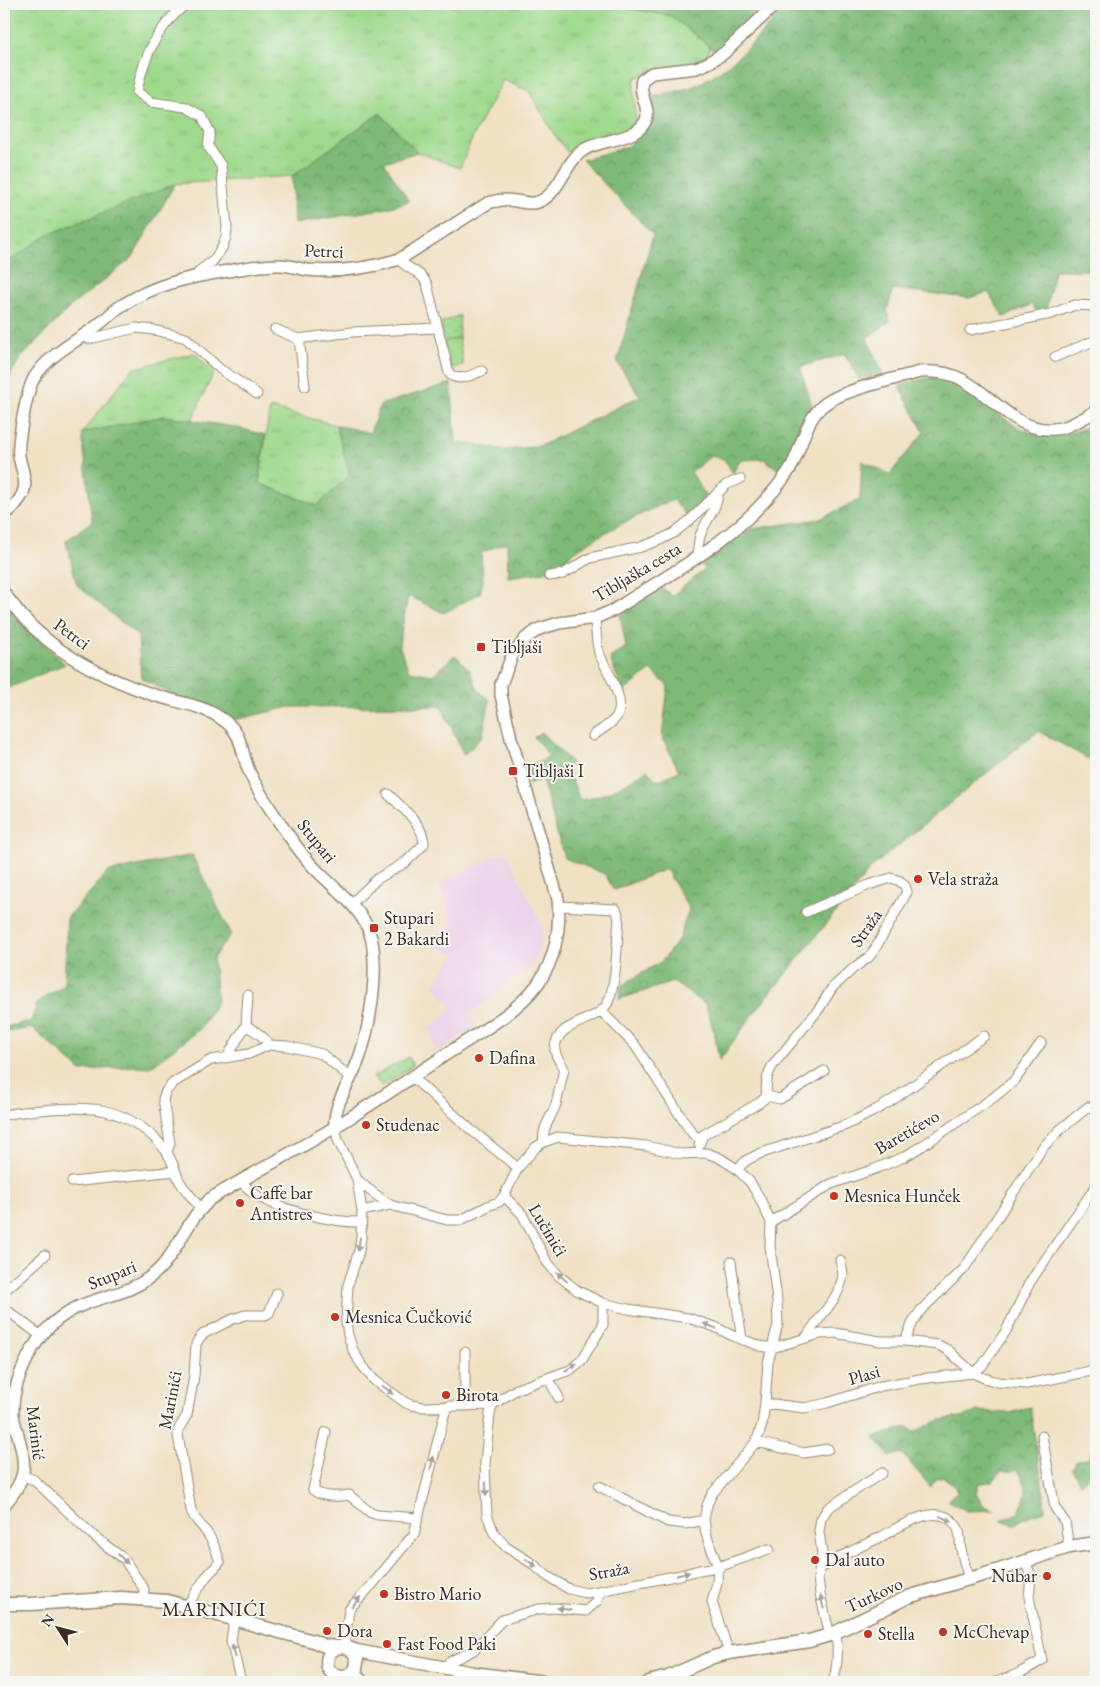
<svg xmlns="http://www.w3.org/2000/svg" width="1100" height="1686" font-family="'EB Garamond',serif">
<defs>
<pattern id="grass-tufts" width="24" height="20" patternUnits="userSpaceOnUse" patternTransform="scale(1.25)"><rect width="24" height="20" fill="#9ed98c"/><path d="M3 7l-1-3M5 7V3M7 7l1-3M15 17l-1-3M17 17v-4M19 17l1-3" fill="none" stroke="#89ba78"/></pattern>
<pattern id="forest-crowns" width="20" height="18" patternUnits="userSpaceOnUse" patternTransform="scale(1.25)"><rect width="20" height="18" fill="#7eb978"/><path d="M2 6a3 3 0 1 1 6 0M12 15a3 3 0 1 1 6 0" fill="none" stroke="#689762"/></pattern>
<pattern id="park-dots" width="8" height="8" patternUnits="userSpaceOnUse" patternTransform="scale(1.25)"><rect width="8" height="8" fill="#9ed98c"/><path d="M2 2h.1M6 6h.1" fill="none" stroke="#89ba78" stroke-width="1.8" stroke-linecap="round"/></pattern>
</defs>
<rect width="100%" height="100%" fill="#f6f6f2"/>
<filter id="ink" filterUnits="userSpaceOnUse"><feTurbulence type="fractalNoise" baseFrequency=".02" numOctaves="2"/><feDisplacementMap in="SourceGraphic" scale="10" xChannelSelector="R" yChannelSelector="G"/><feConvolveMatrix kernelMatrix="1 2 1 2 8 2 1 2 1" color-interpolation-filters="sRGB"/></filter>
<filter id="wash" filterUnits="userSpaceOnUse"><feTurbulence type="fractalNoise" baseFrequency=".0096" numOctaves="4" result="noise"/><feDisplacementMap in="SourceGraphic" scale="20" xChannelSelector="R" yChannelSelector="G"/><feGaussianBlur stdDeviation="1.12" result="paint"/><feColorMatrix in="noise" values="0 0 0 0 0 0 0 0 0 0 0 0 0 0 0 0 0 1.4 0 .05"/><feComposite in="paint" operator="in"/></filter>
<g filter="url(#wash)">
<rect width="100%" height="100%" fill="#f0e1c4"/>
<!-- built -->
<path fill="#ecd1ea" d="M506 851 544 929 535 962 469 1014 477 1026 437 1052 430 1029 453 1008 434 985 455 954 425 943 453 924 440 883Z"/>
<!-- grass -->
<path fill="url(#grass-tufts)" stroke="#6c8255" d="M4 4H603L714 15 708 59 687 66 664 65 635 78 634 88 636 122 614 137 571 157 554 134 529 91 503 80 475 132 460 168 417 152 380 113 292 176 175 184 4 265Z
M194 353 214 372 192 420 164 416 82 433 132 369Z
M270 408 336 425 350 475 318 506 259 483Z"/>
<!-- forest -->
<path fill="url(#forest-crowns)" stroke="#5c724b" d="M602 4H768L717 52 671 16Z
M787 4H1096V270H1054L1046 311 1037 313 1032 304 1004 317 988 292 969 298 893 289 887 311 890 321 867 338 883 374 861 383 845 354 800 367 812 406 803 422 793 453 782 472 764 459 740 460 733 473 724 459 711 456 691 472 707 498 688 517 673 500C635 516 599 534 565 558L567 567 565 569 508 577 507 542 481 553 483 581 480 593 444 613 408 596 399 645 409 671 433 675 455 655 469 669 478 690 490 700 482 737 464 755 441 706 290 707 234 720 204 703 181 699 141 678 138 636 77 585 66 541 92 521 82 433 164 416 234 427 265 435 259 483 317 506 350 475 336 425 370 433 380 405 451 383 456 442 507 450 540 446 640 396 617 362 653 235 582 160 628 146 645 131 652 114 653 97C666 93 681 91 694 86 732 69 761 35 787 4Z
M380 113 417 152 384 162 409 201 387 208 294 224 292 176Z
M175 184 132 258 71 306 19 360 9 378 4 379V265L47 235Z
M936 377C942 379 949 380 955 383 964 387 972 395 980 401 1024 433 1042 448 1096 423V763L1038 731 872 867 754 1013 719 1061 715 1036 706 1005 673 982 619 999 621 986 662 961 679 939 689 909 666 869 614 890 605 874 564 858 542 779 529 785 527 766 540 762 549 756 534 737 541 732 571 762 567 768 580 800C607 796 624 785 647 770L657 781 679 771 662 737 668 686 651 670 623 692 610 658 626 647 620 615 662 588 672 596 705 569 699 562 740 534 751 529 820 519 860 499 862 461 890 474 924 432 899 386 913 381Z
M4 605 65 664 4 690Z
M192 855 231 934 213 958 217 1001 201 1028 150 1067 135 1066 81 1071 32 1028 4 1032V1027L31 1021 38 1001 64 986 67 918 108 872Z
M1030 1407 1044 1496 1045 1511 1031 1515 1014 1524 1001 1520 1019 1513C1027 1492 1030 1489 1017 1469L1012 1471H1001L993 1482 979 1483 976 1493 984 1506 995 1510 966 1511 948 1500 958 1491 944 1477 935 1479 931 1487C920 1475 912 1464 901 1453L890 1456 874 1437 908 1427 914 1432 940 1420 961 1417 979 1411 1010 1413Z
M1096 1447V1470L1080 1484 1072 1469 1077 1460 1088 1459 1091 1452Z"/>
<!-- park -->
<path fill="url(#park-dots)" stroke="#6c8255" d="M460 315 459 338 444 342 441 323Z
M409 1057 413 1066 382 1086 373 1077Z"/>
<!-- pitch -->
<path fill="#9ed98c" stroke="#6c8255" d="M459 338 463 365 451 369 444 342Z"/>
</g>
<g filter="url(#ink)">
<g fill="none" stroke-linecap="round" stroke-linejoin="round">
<!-- minor casing -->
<g stroke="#968671" stroke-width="11">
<path id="minor" d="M186 4C158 26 143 58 137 92L151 102 186 107 202 116 210 132 208 146 221 166 227 227 226 237 222 248 213 261 199 271 198 275
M400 259C404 269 420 269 427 284L449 373C457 383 472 375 482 371
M275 329 298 339 352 332 437 328
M970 330 1051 314 1075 305 1096 306
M82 336 89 339 136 328 154 330 186 338 220 369 257 394
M299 339 305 386
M1055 357 1096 340
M697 556C698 550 698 543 700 536 705 521 718 508 718 492
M549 576 563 574 590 558 641 547 660 540 674 533 690 520 726 485 740 479
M593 736C600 730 612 724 617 716 627 700 605 668 599 653 596 641 596 630 595 618
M351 904 377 879 406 862 424 844C424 824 401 807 388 794
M601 1011 635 1045 685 1123 693 1134 701 1140
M246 1025C254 1031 265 1036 269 1045
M228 1057 230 1052 246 1025 248 995
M412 1077 470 1129 518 1168
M767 1096C765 1085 767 1074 773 1065L819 1009 832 988 855 967 869 957 875 949 907 892 905 886 900 881 891 878 869 885 806 912
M767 1096 780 1099 824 1071
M4 1115C31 1110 80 1105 106 1111 128 1116 152 1132 166 1151 172 1159 175 1172 180 1182 186 1191 194 1200 201 1209
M335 1126 338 1140 357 1179 368 1189 390 1205 447 1220H461L490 1205 499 1202 504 1196 518 1168 536 1147 544 1142 558 1137 646 1146 681 1154 706 1153 718 1157 737 1169 750 1182 759 1197 771 1222
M544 1142C541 1128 552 1117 556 1104 559 1093 561 1081 564 1069 561 1063 554 1055 555 1048 557 1020 599 1023 608 1002 617 982 617 941 619 918L616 909 559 906
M699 1145 703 1135 759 1103 767 1096
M167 1151 170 1144 163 1099 166 1091 173 1083 211 1060 249 1054 269 1045 287 1046 322 1054 351 1078
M737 1169 747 1160 759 1154 846 1125 874 1111 891 1101 984 1036
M357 1179 362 1211 361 1237 359 1251 348 1285 346 1322 348 1335 353 1350 361 1364 374 1380 406 1403 411 1405 424 1407 492 1405 517 1389 570 1370 582 1360 603 1325V1303
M240 1181C246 1186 251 1192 258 1196 280 1210 336 1223 361 1222
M72 1182 175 1171
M504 1196 522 1214 547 1262 559 1276 578 1291 603 1303 628 1309 688 1318 715 1327 733 1336 760 1346 772 1348 820 1334 835 1333 880 1341H905L938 1345 948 1350 973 1373 984 1378 998 1382 1027 1384 1096 1370
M362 1211 390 1205
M771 1222 831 1184 875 1169 904 1157 922 1146 993 1098 1015 1080 1041 1043
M731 1262 742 1340
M4 1291 45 1255
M4 1308 41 1336
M806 1338C818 1316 839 1301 843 1275 843 1271 841 1264 840 1260
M905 1341 913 1322 921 1310 964 1269 1043 1147 1061 1129 1088 1107
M465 1352V1406
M548 1378 559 1398
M765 1403 804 1408 827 1403 881 1386 920 1379 973 1373 982 1366 1006 1331 1030 1282 1096 1186
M492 1405 490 1414 485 1463 486 1491 487 1515 494 1533 506 1547 533 1564 547 1576 569 1589 586 1593 604 1590 680 1575 699 1570 718 1567 769 1549
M326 1432 313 1490C323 1498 337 1497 349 1495L371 1513 378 1515 418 1518
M1042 1436 1055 1508 1065 1522 1069 1547
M756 1442 804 1453 828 1449
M22 1475 34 1480 95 1537 124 1559 144 1589 143 1599
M599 1486 668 1522 685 1524 704 1520
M821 1568C840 1556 859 1547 879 1538 898 1528 936 1500 955 1524 962 1531 959 1541 961 1549 963 1559 966 1569 969 1579
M186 1607 206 1577 220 1562C217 1552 213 1541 207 1533 201 1524 194 1520 191 1510L178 1435V1430L187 1415 194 1376 196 1344 200 1337 205 1333 233 1319 245 1315H265L269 1313 277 1293
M234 1620 231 1641 241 1682
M830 1635 820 1594 818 1578 822 1553 819 1531 821 1519 828 1508 882 1473
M347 1647 345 1641 349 1610 353 1605 372 1585 414 1534 445 1412 449 1406
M729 1653 712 1602 717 1583 718 1567 706 1534 704 1520 707 1505 712 1494 756 1442 762 1425 765 1403 768 1363 778 1324 777 1300 770 1246 771 1222
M445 1667 449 1662 474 1650 502 1620 539 1609 555 1608 586 1611 597 1601 601 1591
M833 1682C838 1667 838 1649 836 1633
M995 1682C1012 1678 1026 1670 1042 1660L1029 1597 1031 1576 1025 1561"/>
</g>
<!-- tertiary casing -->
<g stroke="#968671" stroke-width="14">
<path id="tertiary" d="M4 515C15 507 28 493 24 478 23 470 20 463 19 456 17 442 27 390 34 378 49 354 76 342 98 325 106 319 113 311 121 306 155 284 189 277 228 271 244 268 261 265 277 265 287 264 297 268 307 270 339 273 370 268 400 259L488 203C493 202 498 200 503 200 513 199 524 204 534 203 559 199 564 161 585 149 602 139 637 141 646 120 651 108 638 95 642 80L652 73 696 68 708 63 724 53 776 4
M4 593C10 601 16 609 23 617 56 654 104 678 151 694 174 702 201 704 222 719 244 734 240 750 249 771 258 792 271 810 284 829 292 840 300 852 309 862 331 888 370 910 373 948 377 980 370 1025 360 1056 353 1078 333 1104 335 1126
M4 1505C29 1477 26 1465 17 1431 15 1424 12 1417 13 1409 13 1387 22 1367 33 1348 44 1329 60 1315 80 1306 105 1295 128 1294 150 1277 171 1262 180 1237 195 1216 200 1210 205 1205 210 1199 251 1174 294 1152 335 1127 374 1103 412 1077 450 1052 479 1032 515 1014 537 985 555 961 561 929 558 899L511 738 501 695V684L512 656 526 638 539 629 559 623 595 618 614 610C661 579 713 552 754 512 767 499 780 485 790 469 803 447 804 419 826 403 846 389 895 379 920 372 934 371 948 372 961 379 995 396 1018 437 1061 428 1074 425 1085 417 1096 411
M355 1670 362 1682
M343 1677 354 1682"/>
</g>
<!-- secondary casing -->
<g stroke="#968671" stroke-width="15">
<path id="secondary" d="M4 1604H31L121 1598 167 1601 313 1641 325 1646 338 1647
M327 1662a15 15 0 1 1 30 0a15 15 0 1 1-30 0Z
M349 1648 357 1651 473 1673 544 1682
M649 1682 668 1677 713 1657 729 1653 809 1641 830 1635 908 1597 996 1571 1069 1547 1096 1543"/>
</g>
<!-- minor -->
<use href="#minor" stroke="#fff" stroke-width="9"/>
<!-- tertiary -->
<use href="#tertiary" stroke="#fff" stroke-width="11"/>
<!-- secondary -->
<use href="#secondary" stroke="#fff" stroke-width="12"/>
</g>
<!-- one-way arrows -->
<defs><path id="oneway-solid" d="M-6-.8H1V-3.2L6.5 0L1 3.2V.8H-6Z" transform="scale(1.25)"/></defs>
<g fill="#a79f9a">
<use href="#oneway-solid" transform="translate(359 1244) rotate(99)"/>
<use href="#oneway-solid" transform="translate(562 1277) rotate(-138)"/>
<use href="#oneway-solid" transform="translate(710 1326) rotate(-159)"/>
<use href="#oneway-solid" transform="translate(571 1367) rotate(-32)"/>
<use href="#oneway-solid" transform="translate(388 1390) rotate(36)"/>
<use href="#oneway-solid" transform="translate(432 1463) rotate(-76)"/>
<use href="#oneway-solid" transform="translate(486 1489) rotate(88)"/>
<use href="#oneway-solid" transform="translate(946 1519) rotate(25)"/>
<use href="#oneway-solid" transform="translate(123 1559) rotate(45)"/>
<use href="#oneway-solid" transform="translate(531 1563) rotate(36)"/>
<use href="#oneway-solid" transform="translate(683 1574) rotate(-14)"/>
<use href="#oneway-solid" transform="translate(356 1602) rotate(-50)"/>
<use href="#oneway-solid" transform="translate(822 1602) rotate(-104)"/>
<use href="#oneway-solid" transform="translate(564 1609) rotate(-171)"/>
<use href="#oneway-solid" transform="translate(234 1651) rotate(-103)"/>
</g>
</g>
<!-- markers -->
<g fill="#c8321e" stroke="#f6f6f2" stroke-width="2">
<rect x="476" y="642" width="10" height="10" rx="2.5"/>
<rect x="508" y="766" width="10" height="10" rx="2.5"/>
<circle cx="918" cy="879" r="5"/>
<rect x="369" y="923" width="10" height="10" rx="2.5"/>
<circle cx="479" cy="1058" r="5"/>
<circle cx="366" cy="1125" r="5"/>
<circle cx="834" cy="1196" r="5"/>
<circle cx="240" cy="1203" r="5"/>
<circle cx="335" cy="1317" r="5"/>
<circle cx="446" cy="1395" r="5"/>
<circle cx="815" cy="1560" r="5"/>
<circle cx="1047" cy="1576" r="5"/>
<circle cx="384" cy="1594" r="5"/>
<circle cx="327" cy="1631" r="5"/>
<circle cx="943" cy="1632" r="5"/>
<circle cx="868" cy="1634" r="5"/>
<circle cx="387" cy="1644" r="5"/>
</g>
<g text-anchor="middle" stroke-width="4" stroke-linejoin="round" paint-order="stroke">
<!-- street labels -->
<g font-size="18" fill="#3b2a1e" stroke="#f6f6f2">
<text transform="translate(324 251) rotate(2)" y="6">Petrci</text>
<text transform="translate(637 572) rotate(-31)" y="6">Tibljaška cesta</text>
<text transform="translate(72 634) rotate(36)" y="6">Petrci</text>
<text transform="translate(317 841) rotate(51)" y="6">Stupari</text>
<text transform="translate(866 928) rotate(-55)" y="6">Straža</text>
<text transform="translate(907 1132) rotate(-30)" y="6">Baretićevo</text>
<text transform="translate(548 1230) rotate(59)" y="6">Lučinići</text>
<text transform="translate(112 1275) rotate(-22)" y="6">Stupari</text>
<text transform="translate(864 1375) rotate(-16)" y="6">Plasi</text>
<text transform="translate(170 1400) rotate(-79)" y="6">Marinići</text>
<text transform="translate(36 1433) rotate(83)" y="6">Marinić</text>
<text transform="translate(609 1571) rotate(-10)" y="6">Straža</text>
<text transform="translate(874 1595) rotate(-25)" y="6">Turkovo</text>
</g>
<!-- poi labels -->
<g font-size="18" fill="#3b2a1e" stroke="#f6f6f2" text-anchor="start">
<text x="491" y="653">Tibljaši</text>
<text x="523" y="777">Tibljaši I</text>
<text x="928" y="885">Vela straža</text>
<text x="384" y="924">Stupari<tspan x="384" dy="21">2 Bakardi</tspan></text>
<text x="489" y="1064">Dafina</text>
<text x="376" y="1131">Studenac</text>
<text x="250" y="1199">Caffe bar<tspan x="250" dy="21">Antistres</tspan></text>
<text x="844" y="1202">Mesnica Hunček</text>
<text x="345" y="1323">Mesnica Čučković</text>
<text x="456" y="1401">Birota</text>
<text x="825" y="1566">Dal auto</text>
<text x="1037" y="1582" text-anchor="end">Nubar</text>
<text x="394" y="1600">Bistro Mario</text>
<text x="337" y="1637">Dora</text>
<text x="953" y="1638">McChevap</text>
<text x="878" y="1640">Stella</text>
<text x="397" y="1650">Fast Food Paki</text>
</g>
<!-- quarter labels -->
<g font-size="20" letter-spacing="1" fill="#3b2a1e" stroke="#f6f6f2">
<text x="214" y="1616">MARINIĆI</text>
</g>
</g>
<!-- margin -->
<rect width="1100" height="1686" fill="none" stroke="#f6f6f2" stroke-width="20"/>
<!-- north arrow -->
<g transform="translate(58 1628) rotate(306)" stroke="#f6f6f2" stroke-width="4" paint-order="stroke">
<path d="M0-4L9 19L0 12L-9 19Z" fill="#3b2a1e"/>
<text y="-8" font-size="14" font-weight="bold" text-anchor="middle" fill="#3b2a1e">N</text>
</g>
</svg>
